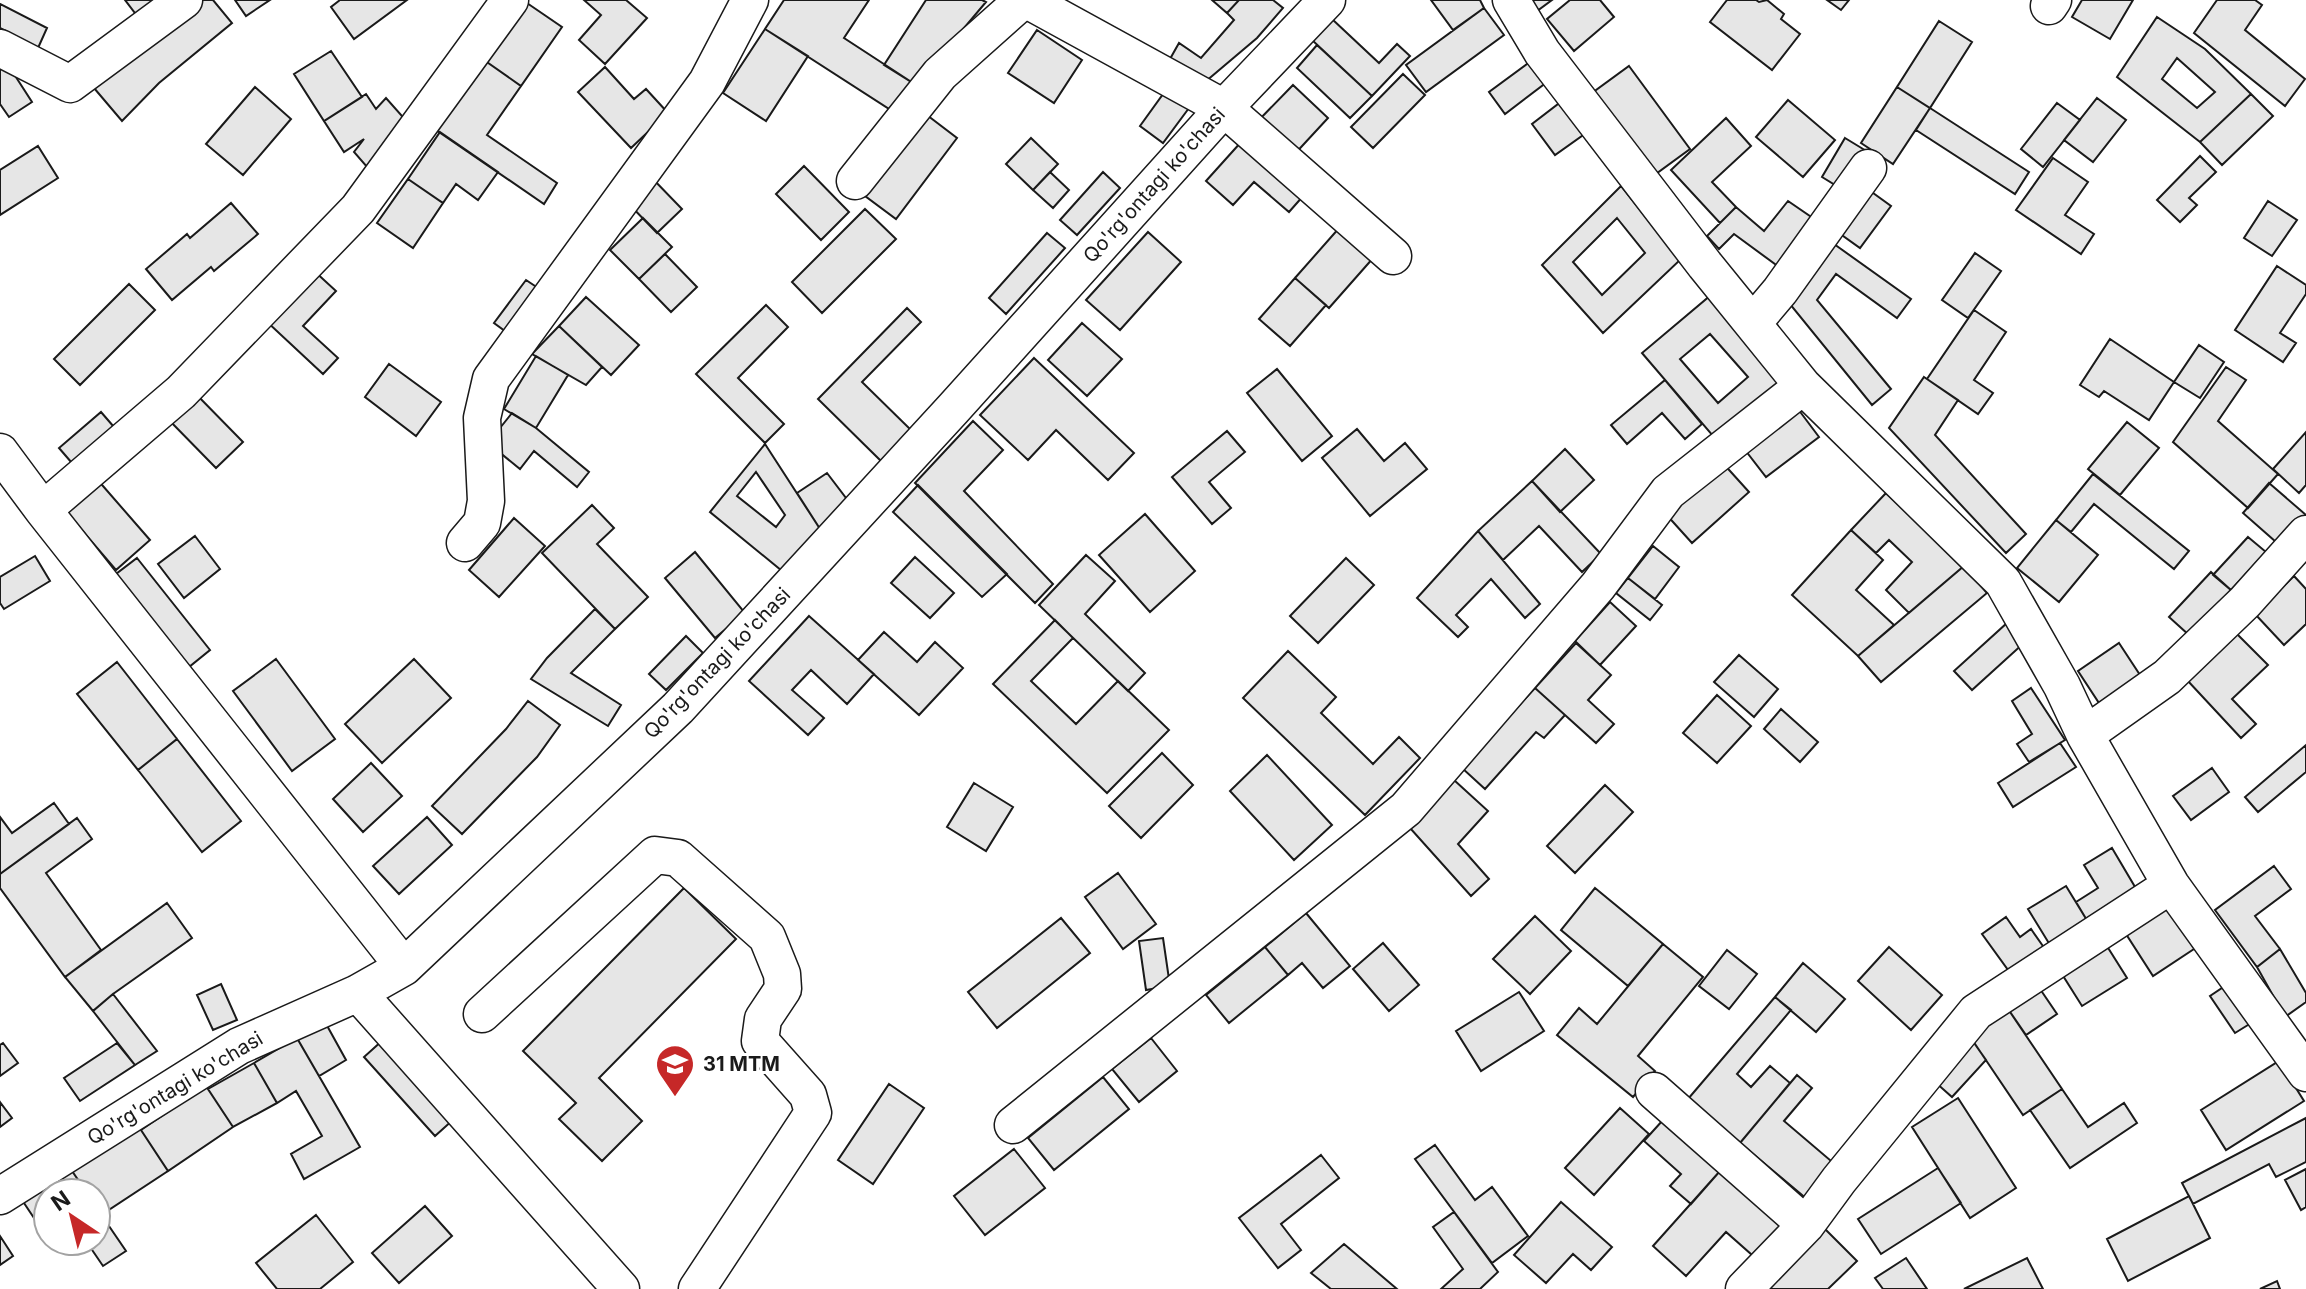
<svg xmlns="http://www.w3.org/2000/svg" width="2306" height="1289" font-family="Inter,sans-serif">
<rect width="100%" height="100%" fill="#fff"/>
<!-- building -->
<path fill="#e6e6e6" stroke="#1a1a1a" stroke-width="2" fill-rule="evenodd" d="M125 0H159L138 17Z
M190 0H213L232 23 159 83 122 121 94 88Z
M235 0H270L246 16Z
M340 0H407L354 39 331 7Z
M584 0H626L647 18 605 64 579 40 601 15Z
M784 0H869L844 38 916 85 897 114 765 29Z
M926 0H982L986 2 916 85 884 65Z
M1212 0H1239L1227 13Z
M1239 0H1273L1283 8 1257 38 1205 82 1170 59 1179 43 1201 58 1234 20 1227 13Z
M1431 0H1480L1484 8 1453 30Z
M1524 0H1552L1533 14Z
M1570 0H1600L1614 17 1574 51 1547 19Z
M1727 0H1756L1759 2 1767 0 1784 14 1781 19 1800 34 1772 70 1710 22Z
M1827 0H1849L1841 10Z
M2082 0H2133L2110 39 2072 17Z
M2217 0H2255L2262 5 2245 30 2305 79 2285 106 2194 33Z
M524 1 562 27 521 86 484 60Z
M0 4 47 28 38 48 0 28Z
M1484 8 1504 35 1426 92 1406 65Z
M2157 17 2205 49 2251 94 2200 142 2117 77ZM2177 58 2215 92 2197 108 2162 79Z
M1332 19 1379 63 1397 44 1410 56 1372 96 1312 40Z
M1939 21 1972 42 1930 108 1897 87Z
M765 29 808 56 766 121 723 93Z
M1037 30 1082 60 1054 103 1008 73Z
M1317 45 1372 96 1350 118 1297 68Z
M331 51 362 97 324 121 294 74Z
M3 57 32 102 9 117 0 104V59Z
M484 60 521 86 487 135 557 183 544 204 436 130Z
M1531 61 1547 82 1505 114 1489 92Z
M1629 66 1690 149 1653 176 1592 93Z
M605 67 634 99 646 89 668 113 631 148 578 92Z
M1403 74 1425 95 1373 148 1351 127Z
M1293 85 1328 118 1291 158 1255 124Z
M255 87 291 119 243 175 206 144Z
M1897 87 1930 108 1893 164 1861 143Z
M1166 90 1189 108 1163 143 1140 126Z
M366 94 376 109 386 98 410 125 374 175 354 152 364 139 344 152 324 121Z
M2251 94 2273 116 2222 165 2200 142Z
M2097 98 2126 120 2093 162 2064 140Z
M1788 100 1835 140 1803 177 1756 137Z
M1562 101 1586 133 1555 155 1532 124Z
M2057 103 2080 120 2043 167 2021 149Z
M1930 108 2029 172 2015 194 1916 130Z
M919 109 957 138 896 219 857 190Z
M1726 118 1751 146 1712 182 1736 207 1720 223 1671 170Z
M440 132 498 172 478 200 456 184 443 203 408 179Z
M1031 138 1058 164 1033 190 1006 164Z
M1845 138 1868 152 1845 191 1822 177Z
M1242 141 1304 195 1289 212 1254 182 1233 205 1206 181Z
M38 146 58 178 0 215V170Z
M2200 156 2216 172 2189 198 2197 205 2180 222 2157 200Z
M2053 158 2088 182 2065 215 2094 234 2081 254 2016 210Z
M804 166 849 212 821 240 776 194Z
M1050 172 1069 190 1053 208 1033 190Z
M1103 172 1120 188 1077 235 1060 220Z
M650 176 682 209 657 233 625 200Z
M408 179 443 203 413 248 377 223Z
M1862 185 1891 206 1860 248 1832 228Z
M1621 186 1680 260 1603 333 1542 265ZM1617 218 1645 253 1602 295 1573 262Z
M1788 201 1820 223 1783 270 1734 234 1719 249 1707 236 1736 207 1764 231Z
M2268 201 2297 220 2272 256 2244 238Z
M231 203 258 234 214 271 211 267 172 300 146 269 187 234 190 238Z
M865 209 896 239 822 313 792 282Z
M643 218 672 247 639 279 610 250Z
M1340 227 1374 257 1329 308 1295 278Z
M1148 232 1181 262 1120 330 1086 300Z
M1047 233 1065 248 1006 314 989 298Z
M1827 239 1911 299 1897 318 1836 274 1817 300 1891 389 1872 405 1785 298Z
M1975 253 2001 271 1968 318 1942 300Z
M665 254 697 287 671 312 639 279Z
M2277 266 2306 285V294L2280 333 2296 343 2283 362 2235 330Z
M312 269 336 291 303 326 338 358 323 374 265 320Z
M1295 278 1326 305 1290 346 1259 319Z
M526 280 544 292 513 337 494 323Z
M129 284 155 310 80 385 54 359Z
M1711 295 1785 381 1713 436 1642 353ZM1710 334 1748 377 1718 403 1680 359Z
M586 297 639 345 611 375 559 326Z
M766 305 788 327 738 378 784 424 765 443 696 374Z
M907 308 921 322 862 382 911 430 881 461 818 399Z
M1974 310 2006 332 1974 380 1993 393 1978 414 1927 379Z
M1082 323 1122 359 1087 396 1048 360Z
M559 326 602 367 586 385 532 354Z
M2110 339 2174 382 2149 420 2104 391 2099 397 2080 385Z
M2199 345 2224 362 2200 398 2174 382Z
M536 356 568 375 536 428 504 409Z
M1034 358 1134 453 1108 480 1056 430 1028 460 980 415Z
M389 364 441 402 416 436 365 397Z
M2226 367 2246 380 2218 421 2278 474 2248 508 2173 442Z
M1277 369 1332 436 1302 461 1247 393Z
M1924 377 1958 400 1935 435 2026 534 2006 553 1889 428Z
M1665 380 1702 424 1685 439 1662 413 1627 444 1611 425Z
M192 390 243 442 216 468 165 416Z
M1795 405 1819 437 1766 477 1742 446Z
M101 412 120 434 78 470 59 448Z
M512 413 536 428 589 472 577 487 534 451 520 469 488 443Z
M973 421 1003 450 964 491 1053 584 1035 603 915 483Z
M2127 422 2159 448 2120 495 2088 469Z
M1357 429 1384 461 1405 443 1427 469 1370 516 1322 458Z
M1227 431 1245 452 1209 482 1231 508 1212 524 1172 477Z
M2306 432V485L2299 493 2273 469Z
M765 444 822 532 787 575 710 512ZM756 472 785 515 776 527 737 496Z
M1565 449 1594 480 1560 512 1532 481Z
M1721 461 1749 492 1692 543 1664 512Z
M827 473 849 502 822 532 797 493Z
M2093 474 2189 551 2174 569 2094 504 2071 532 2056 520Z
M96 478 150 540 116 570 62 507Z
M1532 481 1601 554 1582 572 1539 526 1503 560 1478 531Z
M2269 483 2306 515V524L2284 549 2243 513Z
M918 485 1007 574 982 597 893 512Z
M1886 493 1964 566 1909 613 1886 590 1912 562 1889 540 1876 553 1851 530Z
M592 505 614 528 597 544 648 597 615 629 542 553Z
M1145 514 1195 571 1150 612 1099 555Z
M514 518 545 546 499 597 469 570Z
M2056 520 2098 555 2059 602 2017 568Z
M1851 530 1883 560 1856 590 1894 625 1858 656 1792 595Z
M1478 531 1540 604 1525 618 1491 579 1456 615 1468 627 1458 637 1417 598Z
M195 536 220 569 184 598 158 564Z
M2248 537 2266 552 2231 590 2213 575Z
M1653 546 1679 567 1655 599 1628 578Z
M695 552 745 613 715 638 665 578Z
M1086 555 1115 581 1085 614 1145 673 1128 691 1039 605Z
M35 556 50 581 4 609 0 603V577Z
M915 557 954 593 930 618 891 583Z
M137 558 210 650 189 667 116 574Z
M1346 558 1374 585 1318 643 1290 616Z
M1964 566 1987 593 1881 682 1858 656Z
M2211 572 2231 590 2189 635 2169 617Z
M2294 576 2306 589V624L2284 645 2255 614Z
M1628 578 1662 605 1650 620 1616 593Z
M1610 602 1636 626 1600 665 1575 641Z
M595 609 615 629 571 673 621 705 608 726 531 679 547 658Z
M809 616 874 674 847 704 811 670 792 690 824 718 808 735 749 681Z
M1055 620 1073 638 1031 681 1076 724 1118 681 1169 730 1107 793 993 684Z
M2007 623 2025 642 1972 690 1954 671Z
M884 632 917 662 935 642 963 668 919 715 858 660Z
M2236 633 2268 665 2232 699 2256 724 2241 738 2187 680Z
M686 636 703 653 666 690 649 674Z
M1576 643 1611 675 1588 700 1614 724 1596 743 1535 688Z
M2119 643 2140 675 2099 703 2078 671Z
M1288 651 1336 697 1321 713 1373 764 1399 737 1420 758 1365 815 1243 698Z
M1739 655 1778 689 1754 717 1714 682Z
M276 659 335 739 292 771 233 691Z
M414 659 451 698 382 763 345 724Z
M117 662 177 739 138 770 77 694Z
M1535 688 1565 715 1544 738 1536 732 1485 789 1462 768Z
M2031 688 2065 740 2029 762 2017 744 2032 734 2012 701Z
M1717 695 1751 726 1717 763 1683 733Z
M528 701 560 725 537 757 462 834 432 806 506 729Z
M1781 709 1818 742 1800 762 1764 729Z
M177 739 241 821 202 852 138 770Z
M2060 743 2076 767 2013 807 1998 783Z
M2306 745V772L2258 812 2245 797Z
M1162 753 1193 785 1141 838 1109 806Z
M1267 755 1332 825 1294 860 1230 791Z
M371 763 402 796 363 832 333 799Z
M2212 768 2229 792 2191 820 2173 796Z
M1454 780 1488 811 1458 844 1489 879 1471 896 1410 828Z
M974 783 1013 807 986 851 947 827Z
M1605 785 1633 812 1575 873 1547 846Z
M54 803 69 824 0 874V817L12 833Z
M427 817 452 845 399 894 373 866Z
M77 818 92 839 46 873 101 950 65 977 0 888V874Z
M2112 848 2138 892 2088 922 2076 902 2098 888 2084 865Z
M2274 866 2291 889 2255 916 2280 949 2257 967 2215 910Z
M1118 873 1156 924 1123 949 1085 897Z
M2066 886 2088 922 2050 945 2028 909Z
M684 888 736 939 599 1078 642 1121 602 1161 559 1119 576 1103 523 1051Z
M1595 888 1663 944 1628 986 1561 930Z
M167 903 192 938 113 994 93 1011 65 977Z
M2170 905 2197 947 2153 976 2126 934Z
M1306 913 1350 966 1323 988 1302 963 1288 975 1265 947Z
M1535 916 1571 951 1530 994 1493 959Z
M2006 917 2020 937 2031 929 2045 949 2011 974 1982 934Z
M1061 918 1090 953 997 1028 968 992Z
M1163 938 1170 986 1146 990 1139 941Z
M1383 943 1419 985 1389 1011 1353 969Z
M2105 943 2127 978 2082 1006 2060 971Z
M1663 944 1703 977 1638 1056 1655 1071 1633 1097 1557 1035 1579 1008 1597 1024Z
M1265 947 1288 975 1229 1023 1206 995Z
M1889 947 1942 995 1911 1030 1858 981Z
M2280 949 2306 993V1002L2285 1017 2257 967Z
M1727 950 1757 974 1729 1009 1699 986Z
M1803 963 1845 999 1816 1032 1775 997Z
M2231 982 2256 1020 2235 1033 2210 996Z
M221 984 237 1020 213 1030 197 995Z
M2038 986 2057 1014 2026 1035 2006 1006Z
M1519 992 1544 1031 1481 1071 1456 1031Z
M113 994 157 1051 135 1065 93 1011Z
M1775 997 1791 1010 1737 1074 1751 1087 1770 1066 1790 1083 1740 1143 1688 1099Z
M2006 1006 2062 1089 2023 1115 1971 1038Z
M325 1022 346 1060 319 1076 297 1038Z
M297 1038 360 1147 304 1179 291 1154 322 1136 296 1091 277 1103 254 1063Z
M1151 1038 1177 1071 1139 1102 1112 1069Z
M383 1040 454 1119 435 1136 364 1057Z
M1972 1040 1986 1060 1952 1097 1935 1082Z
M3 1043 18 1063 0 1076V1045Z
M117 1043 135 1065 80 1101 64 1078Z
M2279 1061 2304 1101 2226 1150 2201 1110Z
M254 1063 277 1103 233 1127 208 1089Z
M1797 1075 1812 1088 1784 1121 1837 1166 1808 1200 1740 1143Z
M1103 1077 1129 1109 1054 1170 1028 1138Z
M889 1084 924 1108 873 1184 838 1160Z
M206 1086 233 1127 168 1171 141 1130Z
M2062 1089 2088 1127 2124 1103 2137 1123 2070 1168 2030 1110Z
M1958 1098 2016 1188 1970 1218 1912 1127Z
M0 1102 12 1118 0 1127Z
M1620 1108 1649 1134 1594 1195 1565 1168Z
M2306 1118V1162L2276 1177 2269 1164 2193 1204 2182 1183Z
M1663 1120 1720 1171 1691 1204 1670 1186 1681 1174 1644 1141Z
M135 1121 168 1171 101 1215 96 1207V1193H87L68 1165Z
M1435 1145 1475 1200 1492 1187 1528 1236 1492 1263 1415 1159Z
M1014 1149 1045 1188 985 1235 954 1196Z
M1321 1155 1339 1178 1281 1224 1301 1250 1278 1268 1239 1218Z
M68 1165 87 1193H48V1234L46 1236 20 1197Z
M1938 1168 1961 1203 1881 1254 1858 1219Z
M2306 1169V1207L2301 1210 2285 1180Z
M1720 1171 1787 1232 1760 1262 1726 1232 1686 1276 1653 1246Z
M2189 1196 2210 1238 2128 1281 2107 1239Z
M1561 1202 1612 1247 1591 1270 1573 1254 1546 1283 1514 1255Z
M425 1206 452 1236 399 1283 372 1253Z
M96 1207 126 1251 103 1266 86 1241H96Z
M1454 1212 1498 1272 1480 1289H1441L1463 1269 1433 1227Z
M316 1215 353 1262 320 1289H277L256 1263Z
M1825 1229 1857 1261 1828 1289H1763Z
M0 1236 13 1256 0 1265Z
M1344 1244 1397 1289H1331L1311 1273Z
M1906 1258 1927 1289H1883L1875 1278Z
M2027 1258 2043 1289H1964Z
M2277 1281 2280 1289H2260Z"/>
<g fill="none" stroke-linecap="round" stroke-linejoin="round">
<!-- minor casing -->
<g stroke="#1a1a1a" stroke-width="39">
<path id="minor" d="M1027 0 1224 108 1393 256
M1511 0 1542 52 1705 265 1803 386 2003 582 2062 686 2085 735 2171 885 2306 1073
M2049 6 2053 0
M0 48 70 84 184 0
M855 181 940 74 1023 0
M1753 323 1780 291 1868 168
M0 452 43 510
M465 543 482 523 486 501 482 418 491 379 707 82 750 0
M2085 735 2167 677 2245 602 2306 534
M404 967 43 510 181 392 358 209 510 0
M358 993 621 1289
M482 1014 655 855 678 858 767 937 782 974 783 989 763 1019 760 1041 808 1095 813 1113 697 1289
M1654 1091 1806 1225
M1013 1125 1406 809 1598 586 1668 492 1803 386
M0 1196 239 1046 358 993 404 967 678 708 953 409 1224 108 1327 0
M1744 1289 1806 1225 1839 1180 1976 1012 2171 885"/>
</g>
<!-- minor -->
<use href="#minor" stroke="#fff" stroke-width="36"/>
</g>
<!-- icons -->
<defs>
<g id="school-pin" transform="scale(2)"><path d="M0 17L-7.5 6A9.5 9.5 0 1 1 7.5 6Z" fill="#c62828" stroke="#fff"/><path d="M0-5L7-2L0 1L-7-2ZM-4 1L0 2.5L4 1V4Q0 6-4 4Z" fill="#fff"/></g>
</defs>
<g fill-rule="evenodd">
<use href="#school-pin" x="675" y="1064"/>
</g>
<g text-anchor="middle" stroke-width="6" stroke-linejoin="round" paint-order="stroke">
<!-- street labels -->
<g font-size="20" fill="#1a1a1a" stroke="#fff">
<text transform="translate(1154 185) rotate(-48)" y="7">Qo'rg'ontagi ko'chasi</text>
<text transform="translate(717 663) rotate(-46)" y="7">Qo'rg'ontagi ko'chasi</text>
<text transform="translate(175 1088) rotate(-31)" y="7">Qo'rg'ontagi ko'chasi</text>
</g>
<!-- poi labels -->
<g font-size="20" font-weight="bold" fill="#1a1a1a" stroke="#fff" text-anchor="start">
<text x="703" y="1071">31 MTM</text>
</g>
</g>
<!-- north arrow -->
<g transform="translate(72 1217) rotate(325)"><circle r="38" fill="#ffffff" stroke="#a3a3a3" stroke-width="2"/>
<path d="M0-6L14 30L0 20L-14 30Z" fill="#c62828"/>
<text y="-12" font-size="22" font-weight="bold" text-anchor="middle" fill="#1a1a1a">N</text>
</g>
</svg>
